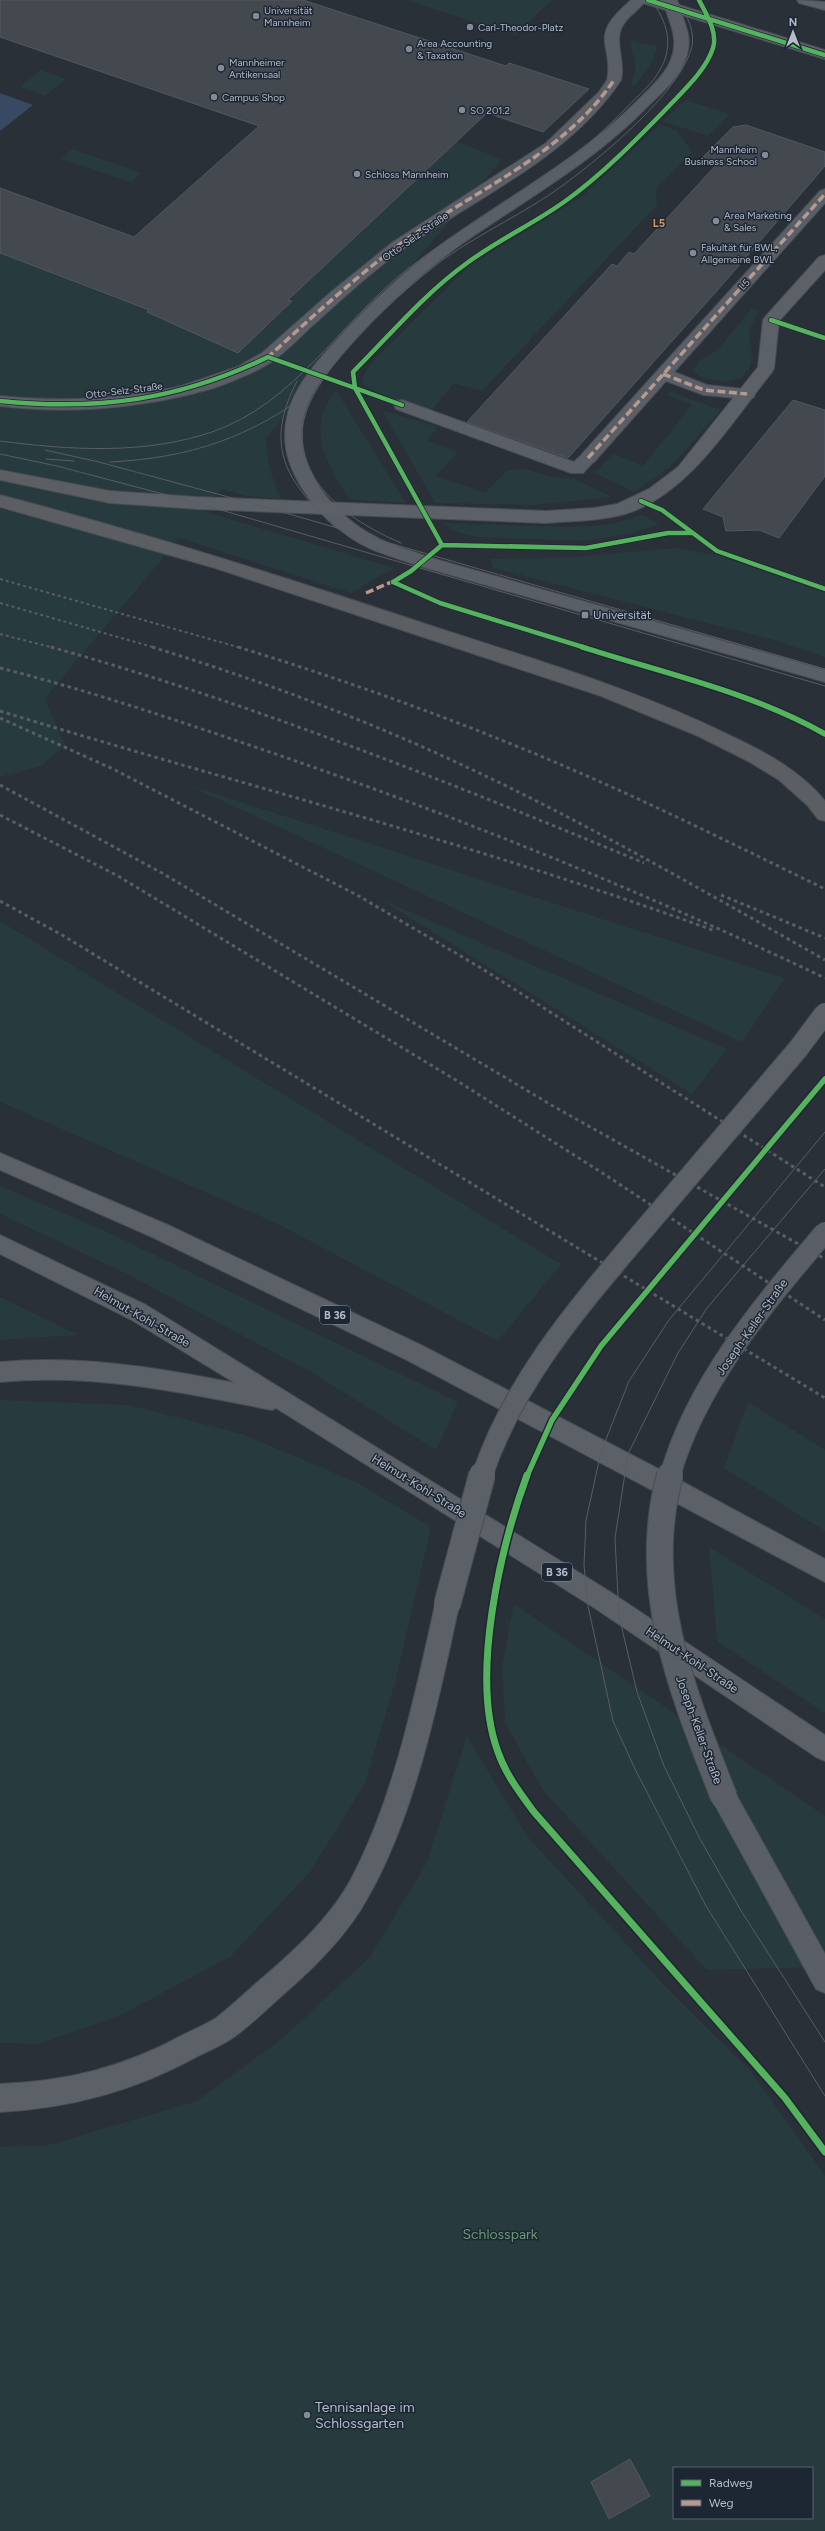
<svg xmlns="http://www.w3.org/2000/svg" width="825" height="2531" font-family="Figtree,sans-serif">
<rect width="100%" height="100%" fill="#2a3038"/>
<!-- green -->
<path fill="#273a3e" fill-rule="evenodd" d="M406 0H552L515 35Z
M630 41 657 46 653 61 635 86 631 85 636 66Z
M41 70 66 79 45 96 20 87Z
M686 100 730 114 708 136 662 121Z
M660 124 677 131 692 152 656 189 657 205 482 391 454 383 427 416 366 387 362 380 365 372 373 361 468 267 584 195Z
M455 141 502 159 266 438C266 460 272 478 281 499L246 496 222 489 203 511 394 568 351 593 180 538 45 698 65 746 41 766 0 777V253L111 297 150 309 148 311 238 353 292 301 291 297Z
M72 149 141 173 131 182 61 159Z
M752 308 758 311 749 331 752 359 749 369 741 378 725 382 709 379 699 376 694 371C696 361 708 354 717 351Z
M336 390 406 503 350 500C327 463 304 430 336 390Z
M671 392 721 410 670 467 634 492 595 473 613 454 643 466 692 405 667 395Z
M382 410 438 427 427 441 458 452 436 476 485 493 508 470 524 469 553 477 575 479 612 497 534 505 435 503Z
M643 515 659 524 630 534 581 541 476 537 454 531 442 523 571 527 612 524Z
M675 548 716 555 825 593V657L770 639 493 568 491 559 574 557Z
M188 785 785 978 742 1042Z
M380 899 727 1049 692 1094Z
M0 921 559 1263 561 1264 498 1341 278 1224 0 1102Z
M0 1186 105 1231 458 1402 436 1450 311 1372 127 1274 0 1214Z
M0 1297 78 1335 0 1340Z
M0 1400 129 1405 242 1434 356 1482 431 1527 395 1683 365 1783 310 1872 230 1957 121 2015 39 2044 0 2043Z
M748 1402 825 1450V1531L724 1468Z
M709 1547 825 1619V1713L717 1641Z
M514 1604 825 1816V1967L707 1970 542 1789 505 1723 502 1666Z
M467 1736 527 1836 665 1986 749 2069 825 2176V2531H0V2147L49 2145 197 2101 283 2038 370 1957 427 1862ZM674 2468H812V2518H674Z"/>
<!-- water -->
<path fill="#384963" d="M0 93 33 105 0 131Z"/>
<!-- building -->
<path fill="#444950" stroke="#52575f" d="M0 0H303L506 66 509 63 589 89 543 132 487 113 288 300 292 301 238 353 147 312 149 310 0 253V188L134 237 259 126 0 37Z
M746 125 825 152V166L723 284 568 458 467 422 612 264 617 266 629 252 634 254 717 164 701 159 733 127Z
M793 400 825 410V476L779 538 759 530 726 531 723 517 703 509Z
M630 2459 650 2496 609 2519 591 2482Z"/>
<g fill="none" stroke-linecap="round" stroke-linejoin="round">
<!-- service casing -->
<g stroke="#484c53" stroke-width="2">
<path id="service" d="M631 0H646C640 9 629 15 623 25 613 41 626 62 621 80L614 84 607 80C610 67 607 56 605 43 602 25 619 11 631 0Z
M663 0H677C684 25 696 38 683 65 675 82 659 95 646 108 590 165 521 202 456 248 417 277 382 309 350 345 313 387 283 424 315 480 328 503 352 525 376 537 392 546 411 550 428 557L825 670V682L416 565C398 558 379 554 363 545 331 528 300 495 289 461 274 413 303 376 334 343 368 305 404 271 445 242 509 196 579 159 635 103 646 92 660 80 668 66 682 39 669 25 663 0Z
M190 384 196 385 198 389 196 393C131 409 67 414 0 406V396C65 403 127 399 190 384Z
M402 400 574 462C581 455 584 452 594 454L597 458 583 473H571L396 409 394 405 396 401Z"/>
</g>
<!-- minor casing -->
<g stroke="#484c53" stroke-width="2">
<path id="minor" d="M614 76 621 80C570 157 479 196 405 248 372 271 342 299 312 326 300 337 288 350 274 360 260 371 200 397 184 393L182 389 184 385 237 367 262 353 331 292 393 242 546 143 599 92 609 77Z
M825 189V203L674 372 707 385 753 390 755 394 753 398 747 399 704 395 666 381 594 462H582L579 458 582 454 820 191Z
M724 1785 733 1789 825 1954V1993L816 1989 715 1805 711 1797 715 1789Z"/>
</g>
<!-- primary casing -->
<g stroke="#484c55" stroke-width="2">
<path id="primary" d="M641 0H663L825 50V59L643 3Z
M797 0 825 2V10L799 3Z
M825 255V270L779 321 774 368 772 372C732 421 689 495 625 514 599 521 572 521 546 523L197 509 110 503 104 501 101 497 104 493 110 491 197 497 546 511 594 508 617 504 649 489 678 467 758 367 763 320 765 317 819 257Z
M0 1153 168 1225 423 1346 672 1476 825 1559V1582L407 1360 152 1237 0 1170Z
M0 1235 146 1305 609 1591 825 1735V1761L816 1757 593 1607 276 1408 272 1410C181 1392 93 1373 0 1382V1362C80 1355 156 1367 235 1383L130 1319 0 1254Z
M447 1594 456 1597 459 1605C439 1699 415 1816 367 1899 347 1935 317 1965 286 1992 269 2007 252 2024 234 2037 223 2045 210 2050 198 2056 134 2091 72 2108 0 2112V2084C66 2081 122 2068 181 2036 192 2030 205 2025 216 2018 234 2004 250 1988 267 1974 298 1947 330 1917 350 1881 394 1799 415 1695 435 1605L438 1597Z"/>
</g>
<!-- trunk casing -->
<g stroke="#474c53" stroke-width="2">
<path id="trunk" d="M0 470 110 491 116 493 119 497 116 501 110 503 0 480Z
M0 495C151 534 299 582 447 631 543 662 640 691 731 736 765 752 801 771 825 801V821L818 819 807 805 779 780 748 761 698 736 601 696 215 568 0 507Z"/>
</g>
<!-- service -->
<use href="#service" fill="#5a5e66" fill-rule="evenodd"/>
<!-- minor -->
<use href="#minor" fill="#5a5e66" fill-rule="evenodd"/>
<!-- primary -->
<use href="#primary" fill="#5c6168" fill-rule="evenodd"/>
<!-- trunk -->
<use href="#trunk" fill="#5b5f64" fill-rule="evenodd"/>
<!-- tram -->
<path stroke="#595d64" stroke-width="1" d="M297 381C263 447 286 481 336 528
M0 441C70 450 144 455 212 432 295 403 339 324 405 271 455 231 513 202 565 163 587 147 607 127 626 108 638 95 653 84 661 68 674 44 667 21 651 0
M45 450 99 462 258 505 825 669
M0 454 57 466 197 503 825 686
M46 459 74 461
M110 462C189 458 251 438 314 389
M351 537 378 551
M401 543C354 523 294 484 303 424 312 370 401 291 444 259 482 232 525 213 562 186 599 159 682 91 692 46 695 30 686 12 676 0
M825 1132 669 1320 629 1381 601 1452 586 1520 584 1565 588 1606 613 1721 636 1771 706 1906 825 2096
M825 1169 707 1308 678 1353 628 1454 615 1538 619 1616 637 1692 664 1766 700 1839 740 1909 825 2042"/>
<!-- rail-far1 -->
<path stroke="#595d64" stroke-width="2" stroke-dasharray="3 3" stroke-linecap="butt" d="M0 579 241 648
M0 603 156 648
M0 634 54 648"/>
<!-- rail -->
<path stroke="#595d64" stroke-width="3" stroke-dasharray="3.5 3.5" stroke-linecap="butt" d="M51 647C254 704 449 782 644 863
M152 647C262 681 370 721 473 770 594 827 709 894 825 960
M238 647C351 682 462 722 571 769 657 806 741 848 825 889
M0 668C87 690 173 719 258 748 452 814 640 890 825 978
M0 711C238 784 481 845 715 931
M0 718 113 769 357 895 481 968 825 1187
M0 785 162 873 553 1106 825 1259
M0 815 118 876 459 1082 604 1174 825 1320
M721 895 825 938
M0 901 62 935 825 1398"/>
<!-- minor-bridge-far1 casing -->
<g stroke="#484c53" stroke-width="22" stroke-linecap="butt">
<path id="minor-bridge-far1" d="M670 1476C696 1383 764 1304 825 1232"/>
</g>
<!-- minor-bridge casing -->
<g stroke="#484c53" stroke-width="28" stroke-linecap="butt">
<path id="minor-bridge" d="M670 1475C639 1588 683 1693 724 1797"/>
</g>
<!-- primary-bridge-far1 casing -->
<g stroke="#484c55" stroke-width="22" stroke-linecap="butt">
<path id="primary-bridge-far1" d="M482 1476C515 1378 582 1303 647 1226 698 1167 748 1108 798 1049L825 1013"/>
</g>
<!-- primary-bridge casing -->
<g stroke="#484c55" stroke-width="28" stroke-linecap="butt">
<path id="primary-bridge" d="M447 1605 482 1475"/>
</g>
<!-- minor-bridge-far1 -->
<use href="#minor-bridge-far1" stroke="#5a5e66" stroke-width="20"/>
<!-- minor-bridge -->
<use href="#minor-bridge" stroke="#5a5e66" stroke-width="26"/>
<!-- primary-bridge-far1 -->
<use href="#primary-bridge-far1" stroke="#5c6168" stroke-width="20"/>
<!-- primary-bridge -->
<use href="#primary-bridge" stroke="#5c6168" stroke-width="26"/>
<!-- quiet -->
<path stroke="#b69a8f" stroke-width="3.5" stroke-dasharray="8 3.5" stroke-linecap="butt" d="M267 358C310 319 352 280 399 245 470 192 563 156 614 80
M663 374 704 390 747 394
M588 458 825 194
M366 593 396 580"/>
<!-- cycleway-far2 casing -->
<g stroke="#1d2633" stroke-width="6">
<path id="cycleway-far2" d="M648 0 825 55
M771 320 825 338
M0 401C98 411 179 400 268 357L355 388 442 545 586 548 668 533H691
M402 405 355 388 353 372C390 335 424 294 467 263 498 240 533 224 564 202 602 175 636 140 669 106 684 90 706 70 713 48 718 32 706 14 699 0
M641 501 662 510 717 551 825 589
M393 582 440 603 586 648
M393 582 411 571 442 545"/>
</g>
<!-- cycleway-far1 casing -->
<g stroke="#1d2633" stroke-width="8">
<path id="cycleway-far1" d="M582 647C663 673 751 692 825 734
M527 1476 552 1420 601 1346 825 1079"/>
</g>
<!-- cycleway casing -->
<g stroke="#1d2633" stroke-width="10">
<path id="cycleway" d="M527 1475C500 1549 470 1677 498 1752 506 1775 520 1793 534 1812L785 2098 825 2152"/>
</g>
<!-- cycleway-far2 -->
<use href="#cycleway-far2" stroke="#56b35d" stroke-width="4.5"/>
<!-- cycleway-far1 -->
<use href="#cycleway-far1" stroke="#56b35d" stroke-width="5.5"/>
<!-- cycleway -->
<use href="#cycleway" stroke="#56b35d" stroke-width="7"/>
</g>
<!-- markers -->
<g fill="#848b96" stroke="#1d2633" stroke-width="1.5">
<circle cx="256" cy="16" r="4"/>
<circle cx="470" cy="27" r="4"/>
<circle cx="409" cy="49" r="4"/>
<circle cx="221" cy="68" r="4"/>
<circle cx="214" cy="97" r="4"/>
<circle cx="462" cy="110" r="4"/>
<circle cx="765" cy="155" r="4"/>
<circle cx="357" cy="174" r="4"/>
<circle cx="716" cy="221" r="4"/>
<circle cx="693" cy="253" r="4"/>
<rect x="581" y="611" width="8" height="8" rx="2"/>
<circle cx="307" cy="2415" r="4"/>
</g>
<g text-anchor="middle" stroke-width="3" stroke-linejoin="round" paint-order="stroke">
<!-- far-poi labels -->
<g font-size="10" fill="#b4bcc9" stroke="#1d2633" text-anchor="start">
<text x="264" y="14">Universität<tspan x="264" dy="12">Mannheim</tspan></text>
<text x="478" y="31">Carl-Theodor-Platz</text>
<text x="417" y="47">Area Accounting<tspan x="417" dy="12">&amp; Taxation</tspan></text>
<text x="229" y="66">Mannheimer<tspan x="229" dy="12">Antikensaal</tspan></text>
<text x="222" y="101">Campus Shop</text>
<text x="470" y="114">SO 201.2</text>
<text x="757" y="153" text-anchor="end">Mannheim<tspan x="757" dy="12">Business School</tspan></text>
<text x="365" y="178">Schloss Mannheim</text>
<text x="724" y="219">Area Marketing<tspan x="724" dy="12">&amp; Sales</tspan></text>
<text x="701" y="251">Fakultät für BWL,<tspan x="701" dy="12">Allgemeine BWL</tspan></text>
</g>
<!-- far-street labels -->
<g font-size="10" fill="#b4bcc9" stroke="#1d2633">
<text transform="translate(415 236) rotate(-35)" y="4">Otto-Selz-Straße</text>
<text transform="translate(744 284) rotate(-48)" y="4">L5</text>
<text transform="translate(124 390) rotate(-7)" y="4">Otto-Selz-Straße</text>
</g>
<!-- far-neighbourhood labels -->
<g font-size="11" font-weight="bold" fill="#d59563" stroke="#1d2633">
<text x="659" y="227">L5</text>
</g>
<!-- shield labels -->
<g fill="#1d2633" stroke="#878f9c" stroke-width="1">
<rect x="320" y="1306" width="30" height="18" rx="3"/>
<rect x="542" y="1563" width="30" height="18" rx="3"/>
</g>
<g font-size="11" font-weight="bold" fill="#b4bcc9">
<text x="335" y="1319">B 36</text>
<text x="557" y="1576">B 36</text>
</g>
<!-- poi labels -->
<g font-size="12" fill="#b4bcc9" stroke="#1d2633" text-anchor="start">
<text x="593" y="619">Universität</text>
</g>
<!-- street labels -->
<g font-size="12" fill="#b4bcc9" stroke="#1d2633">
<text transform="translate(142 1317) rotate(30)" y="4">Helmut-Kohl-Straße</text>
<text transform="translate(752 1327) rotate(-55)" y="4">Joseph-Keller-Straße</text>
<text transform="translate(419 1486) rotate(32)" y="4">Helmut-Kohl-Straße</text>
<text transform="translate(692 1660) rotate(34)" y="4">Helmut-Kohl-Straße</text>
<text transform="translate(699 1730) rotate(70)" y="4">Joseph-Keller-Straße</text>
</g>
<!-- near-park labels -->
<g font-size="14" fill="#6b9a76" stroke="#1d2633">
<text x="500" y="2239">Schlosspark</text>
</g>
<!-- near-poi labels -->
<g font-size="14" fill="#b4bcc9" stroke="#1d2633" text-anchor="start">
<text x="315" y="2412">Tennisanlage im<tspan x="315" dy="16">Schlossgarten</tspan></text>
</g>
</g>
<!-- legend -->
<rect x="673" y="2467" width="140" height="52" fill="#1d2633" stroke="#59626f"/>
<rect x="681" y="2480" width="20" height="6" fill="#56b35d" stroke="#59626f"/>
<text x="709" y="2487" font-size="12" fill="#b4bcc9">Radweg</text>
<rect x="681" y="2500" width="20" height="6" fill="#b69a8f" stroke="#59626f"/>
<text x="709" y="2507" font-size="12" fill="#b4bcc9">Weg</text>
<!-- north arrow -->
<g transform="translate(793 32)" stroke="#1d2633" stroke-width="3" paint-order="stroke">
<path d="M0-3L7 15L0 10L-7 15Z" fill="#b4bcc9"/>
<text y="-6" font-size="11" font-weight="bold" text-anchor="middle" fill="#b4bcc9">N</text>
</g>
</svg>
